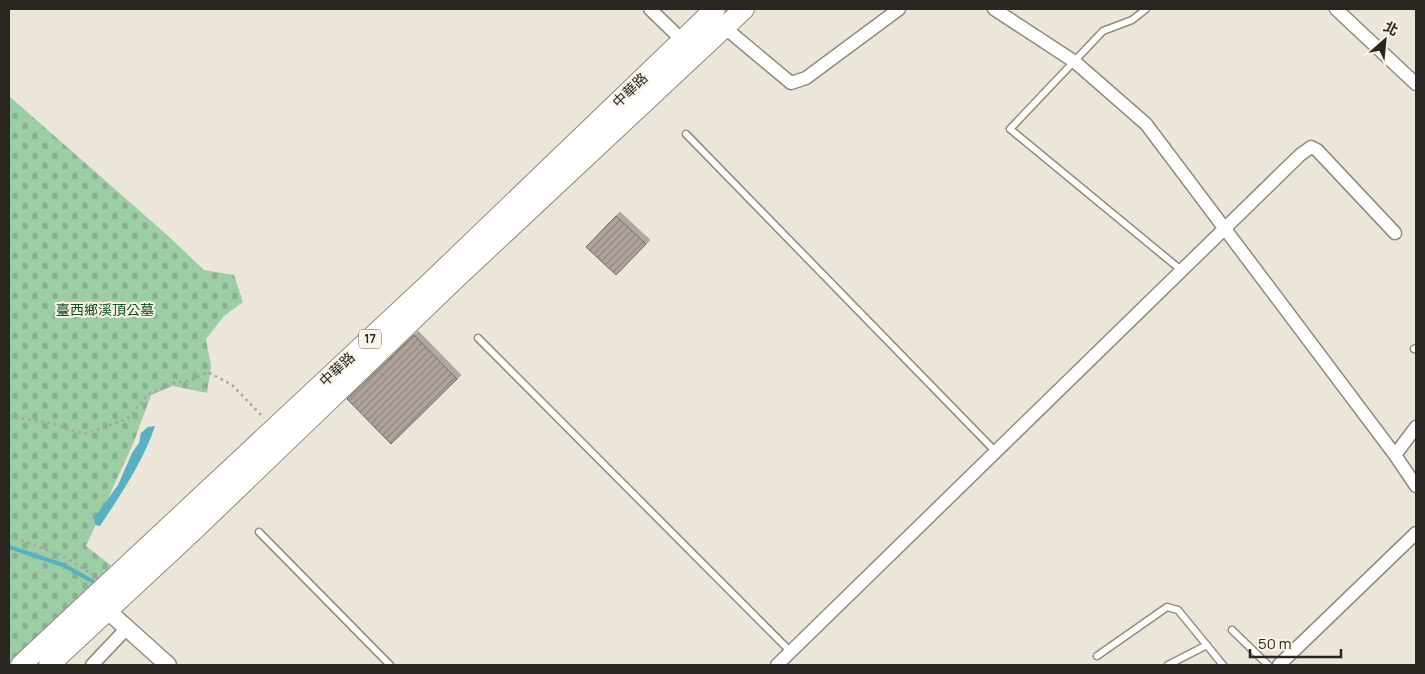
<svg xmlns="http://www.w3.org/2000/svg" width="1425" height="674" font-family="Manrope,'Noto Sans TC',sans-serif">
<defs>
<pattern id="cemetery-stones" width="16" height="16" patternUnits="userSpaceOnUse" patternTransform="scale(1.25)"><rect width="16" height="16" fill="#9ccda5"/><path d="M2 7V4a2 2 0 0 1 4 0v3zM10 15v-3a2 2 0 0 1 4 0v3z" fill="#86b08e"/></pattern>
<pattern id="building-hatch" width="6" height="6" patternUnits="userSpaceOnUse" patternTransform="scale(1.25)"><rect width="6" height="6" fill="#afa39c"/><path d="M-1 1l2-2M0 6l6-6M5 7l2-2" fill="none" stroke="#8e857f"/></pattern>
<filter id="shadow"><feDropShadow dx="4" dy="-4" stdDeviation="0" flood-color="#0004"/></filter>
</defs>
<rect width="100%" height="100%" fill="#ece5da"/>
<!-- cemetery -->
<path fill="url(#cemetery-stones)" d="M9 96 166 234 204 270 234 275 243 302 224 316 206 339 211 366 207 393 173 386 151 395 133 444 86 546 113 567 9 664Z"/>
<!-- water -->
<path fill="#58b1c3" d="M155 426C143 462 121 494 100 526L95 525 94 518 118 485 132 453 139 443 141 433 148 427Z"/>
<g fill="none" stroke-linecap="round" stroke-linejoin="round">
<!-- stream -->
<path stroke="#58b1c3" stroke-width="4" d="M9 547 63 565 92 581"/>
</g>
<!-- building -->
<path fill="url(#building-hatch)" stroke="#746963" filter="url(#shadow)" d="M616 216 646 244 616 275 586 247Z
M414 335 457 379 391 444 347 399Z"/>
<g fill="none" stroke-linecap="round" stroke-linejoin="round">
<!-- service casing -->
<g stroke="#918b80" stroke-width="9">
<path id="service" d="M1146 9 1132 20 1103 31 1010 129 1181 270
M686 134 995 451
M478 338 791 652
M1414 349 1416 348
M259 532 390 665
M1232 630 1268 665
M1097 656 1167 607 1178 610 1223 665
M1168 665 1207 645"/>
</g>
<!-- minor casing -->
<g stroke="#918b80" stroke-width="15">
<path id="minor" d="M650 9 682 40
M994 9 1075 62 1146 124 1395 455 1416 486
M1336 9 1416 84
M724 27 791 83 806 78 899 9
M1395 455 1416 427
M92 665 127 628
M777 665 1300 155 1311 147 1317 150 1395 233
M1279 665 1416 533"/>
</g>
<!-- tertiary casing -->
<g stroke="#918b80" stroke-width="19">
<path id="tertiary" d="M99 603 168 665"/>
</g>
<!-- primary casing -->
<g stroke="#918b80" stroke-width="22">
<path id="primary" d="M21 665 435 278 715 9
M49 665 194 530 453 281 744 9"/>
</g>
<!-- path -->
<path stroke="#a9a49b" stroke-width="2.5" stroke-dasharray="2.5 4" stroke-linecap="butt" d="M9 416 50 423 84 434 127 419 149 394 174 383 192 380 208 372 232 385 264 418
M9 536 63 556 95 576"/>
<!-- service -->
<use href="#service" stroke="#fff" stroke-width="6"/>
<!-- minor -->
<use href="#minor" stroke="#fff" stroke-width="12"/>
<!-- tertiary -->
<use href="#tertiary" stroke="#fff" stroke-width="16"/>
<!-- primary -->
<use href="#primary" stroke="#fff" stroke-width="20"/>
</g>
<g text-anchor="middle" stroke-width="4" stroke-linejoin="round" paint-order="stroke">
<!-- shield labels -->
<rect fill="#f9f2e7" stroke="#67635d" stroke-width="1" x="359" y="329.5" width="22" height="19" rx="4"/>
<g font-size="12" font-weight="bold" fill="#292622">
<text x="370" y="343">17</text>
</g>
<!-- street labels -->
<g font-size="14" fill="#292622" stroke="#f9f2e7">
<text transform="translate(630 90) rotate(-44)" y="5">中華路</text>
<text transform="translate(337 369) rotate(-43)" y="5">中華路</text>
</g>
<!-- park labels -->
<g font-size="14" fill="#0f5025" stroke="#f9f2e7">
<text x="105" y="315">臺西鄉溪頂公墓</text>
</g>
</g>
<!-- border -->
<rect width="1425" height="674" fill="none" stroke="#292622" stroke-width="20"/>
<!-- north arrow -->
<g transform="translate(1385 40) rotate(27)" stroke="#f9f2e7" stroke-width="4" paint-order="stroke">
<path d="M0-4L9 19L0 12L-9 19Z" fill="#292622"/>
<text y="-8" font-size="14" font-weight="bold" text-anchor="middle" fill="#292622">北</text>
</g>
<!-- scale -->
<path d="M1250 649v8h91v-8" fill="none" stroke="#292622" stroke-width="2.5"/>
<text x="1258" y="649" font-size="15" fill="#292622" stroke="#f9f2e7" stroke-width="4" paint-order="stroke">50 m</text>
</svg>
